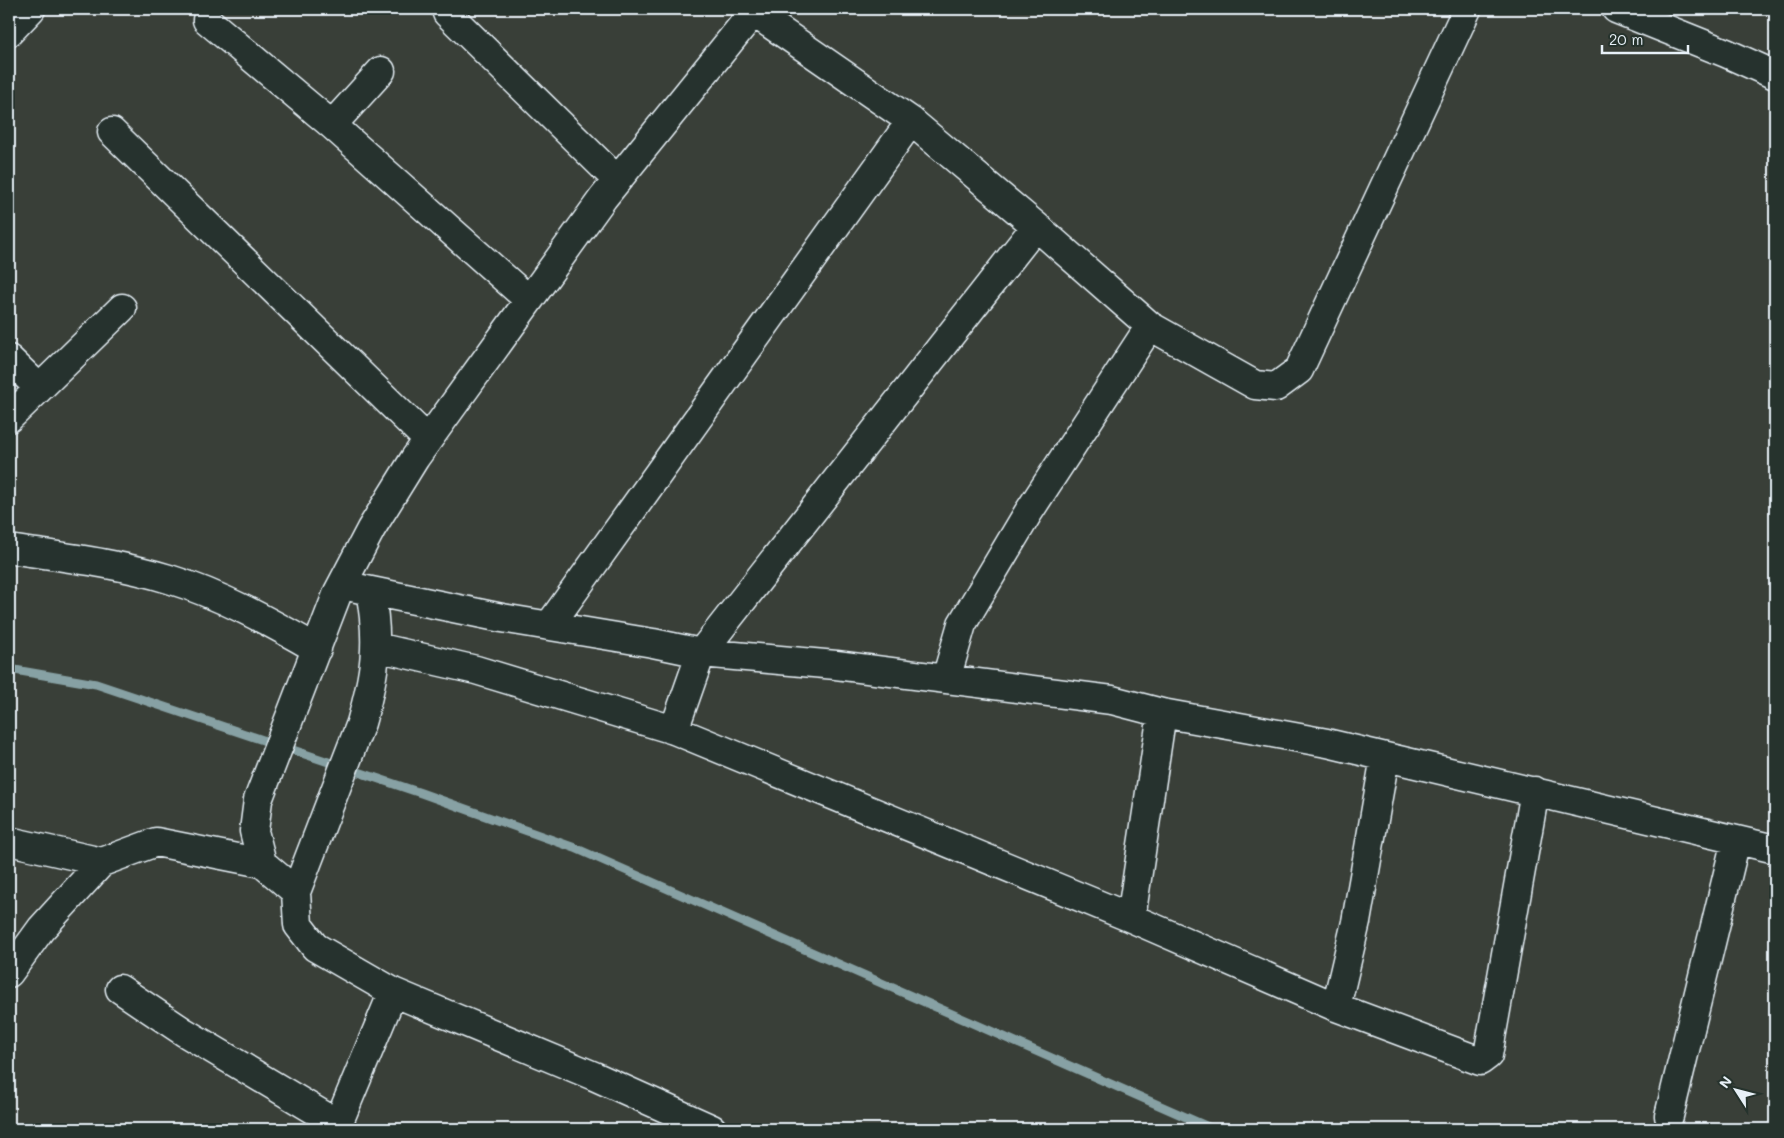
<svg xmlns="http://www.w3.org/2000/svg" width="1784" height="1138" font-family="Mali,sans-serif">
<rect width="100%" height="100%" fill="#393f38"/>
<filter id="ink" filterUnits="userSpaceOnUse"><feTurbulence type="fractalNoise" baseFrequency=".02" numOctaves="2"/><feDisplacementMap in="SourceGraphic" scale="10" xChannelSelector="R" yChannelSelector="G"/><feConvolveMatrix kernelMatrix="1 2 1 2 8 2 1 2 1" color-interpolation-filters="sRGB"/></filter>
<g filter="url(#ink)">
<g fill="none" stroke-linecap="round" stroke-linejoin="round">
<!-- stream -->
<path stroke="#87a1a4" stroke-width="9" d="M9 669 96 684 421 793 575 848 1213 1129"/>
<!-- minor casing -->
<g stroke="#e8f1f8" stroke-width="31">
<path id="minor" d="M446 9 447 13 617 180
M1616 9 1726 53 1775 75
M753 12 911 121 1036 226 1150 326 1255 385 1276 387 1299 370 1467 9
M207 20 332 125 529 300
M9 32 31 9
M332 125 381 71
M112 132 428 440
M9 359 39 388
M9 418 122 308
M9 549C62 557 117 563 169 579 221 595 270 622 317 649
M342 585 502 618 653 643 701 653 836 665 1112 700 1162 713 1327 743 1775 849
M549 626 911 121
M376 647 476 670 674 730 1131 918 1336 1007 1480 1061 1488 1055 1535 791
M946 679 962 624 1028 513 1150 326
M674 730 701 653 1036 226
M9 841 102 862 156 842 262 863 296 892 298 925 315 947 393 992 594 1076 712 1129
M262 863 254 831 258 800 338 592 371 529 415 458 603 198 756 9
M296 892 361 723C375 674 380 642 370 591
M1131 918 1162 713
M9 973 41 929 102 862
M120 989 184 1032 338 1124
M1336 1007 1356 922 1385 757
M1669 1116 1736 840
M337 1129 338 1124 393 992"/>
</g>
<!-- minor -->
<use href="#minor" stroke="#26332d" stroke-width="28"/>
</g>
</g>
<!-- margin -->
<rect width="1784" height="1138" fill="none" stroke="#26332d" stroke-width="30"/>
<rect x="15" y="15" width="1754" height="1108" fill="none" stroke="#e8f1f8" stroke-width="2" filter="url(#ink)"/>
<!-- north arrow -->
<g transform="translate(1736 1090) rotate(306)" stroke="#26332d" stroke-width="4" paint-order="stroke">
<path d="M0-4L9 19L0 12L-9 19Z" fill="#e8f1f8"/>
<text y="-8" font-size="14" font-weight="bold" text-anchor="middle" fill="#e8f1f8">N</text>
</g>
<!-- scale -->
<path d="M1602 45v8h86v-8" fill="none" stroke="#e8f1f8" stroke-width="2.5"/>
<text x="1609" y="45" font-size="15" fill="#e8f1f8" stroke="#26332d" stroke-width="4" paint-order="stroke">20 m</text>
</svg>
